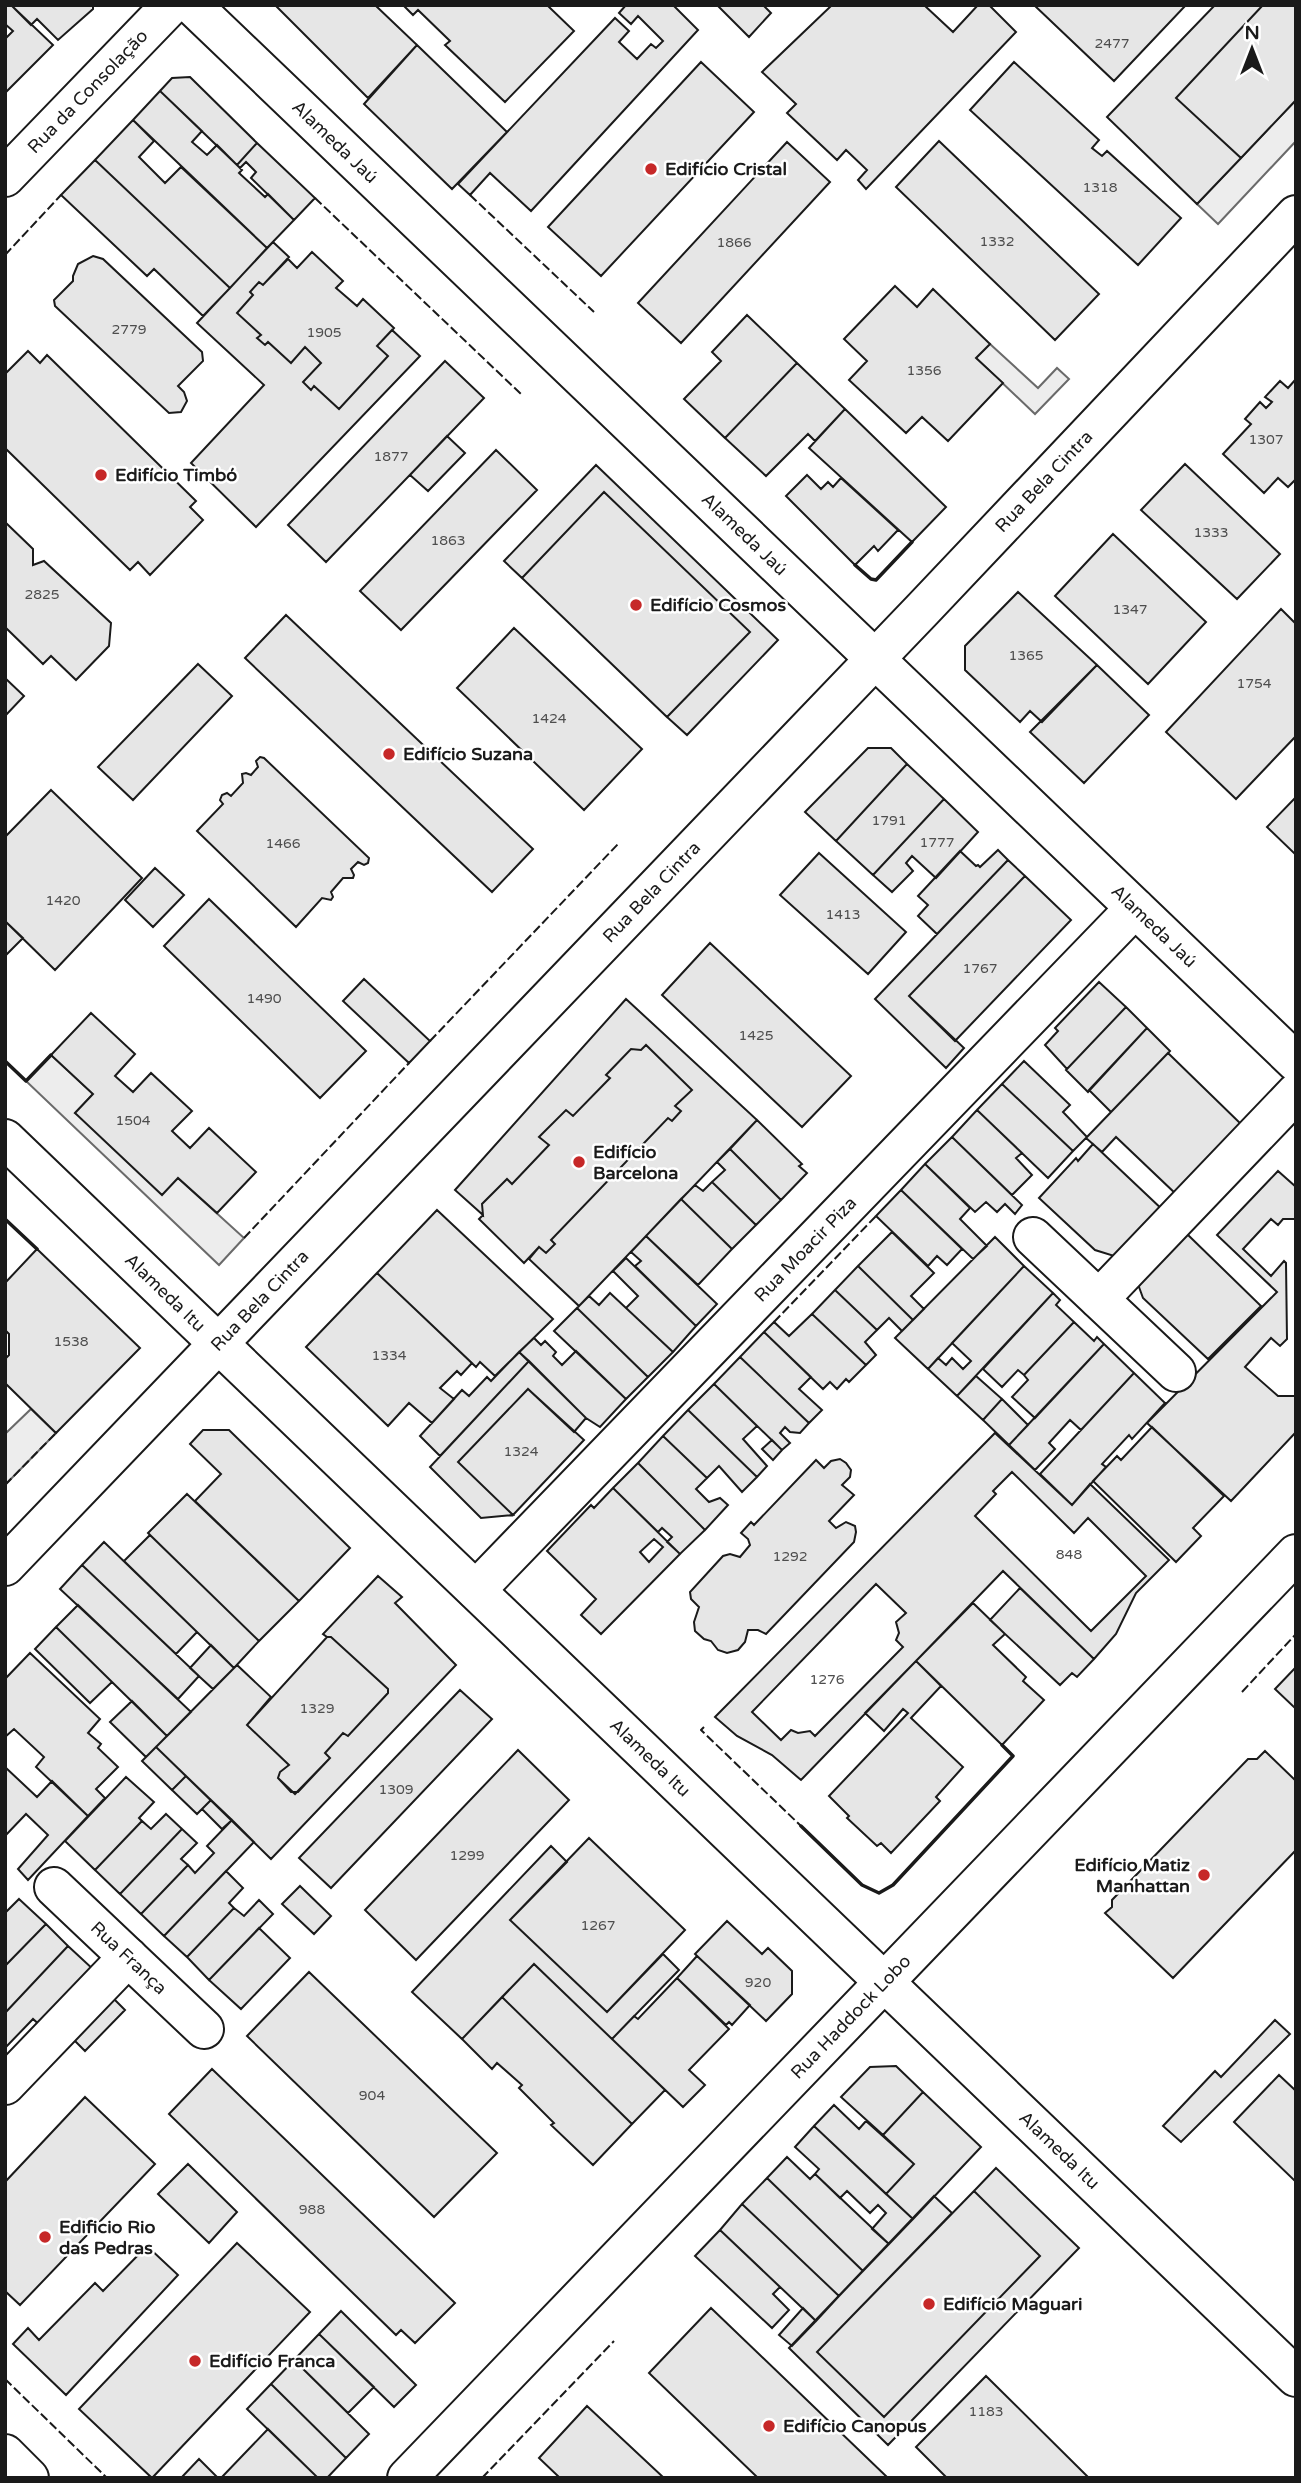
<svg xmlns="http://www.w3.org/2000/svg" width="1301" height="2483" font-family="'Varela Round',sans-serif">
<rect width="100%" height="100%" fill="#fff"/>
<!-- built -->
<path fill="#ededed" stroke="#6a6a6a" stroke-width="2" d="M1296 100V141L1218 224 1197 204Z
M990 344 1038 388 1057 368 1069 379 1035 414 976 358Z
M51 1055 93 1094 75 1113 178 1178 244 1238 219 1265 26 1081Z
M31 1409 56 1433 5 1485V1434Z"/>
<!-- building -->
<path fill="#e6e6e6" stroke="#1a1a1a" stroke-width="2" fill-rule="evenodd" d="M5 5H11L53 45 5 93V39L13 31 5 24Z
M11 5H93V9L58 40 37 19 31 25Z
M275 5H375L417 45 368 98Z
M403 5H547L574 31 505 102 445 45 450 41 418 10 413 15Z
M626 5H673L698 30 531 211 490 173 470 195 458 184 615 18 629 31 619 42 637 59 651 44 656 48 663 41 638 16 631 24 619 13Z
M717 5H763L771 13 749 37Z
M832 5H924L953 32 978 5H989L1016 32 866 189 858 180 867 170 846 150 837 160 787 113 796 104 762 72Z
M1034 5H1186L1114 81Z
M1215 5H1263L1176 98 1241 158 1197 204 1107 117Z
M1263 5H1296V100L1241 158 1176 98Z
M417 45 507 132 452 189 364 104Z
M701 62 754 112 601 276 548 227Z
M1014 62 1099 140 1092 148 1102 156 1107 151 1181 218 1138 265 970 110Z
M190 77 257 143 237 165 160 91 172 78Z
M160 91 202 131 192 142 207 155 217 145 242 170 239 173 265 197 268 194 294 220 267 248 133 120Z
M133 120 154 141 139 157 165 183 181 167 267 248 230 288 95 160Z
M939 141 1099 294 1055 340 896 187Z
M787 142 830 182 681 343 638 303Z
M257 143 315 198 294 220 251 178 256 172 246 162 240 168 237 165Z
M95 160 230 288 203 316 154 269 147 276 61 195Z
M273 242 289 257 263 285 259 282 250 292 253 295 237 313 261 335 257 338 265 345 268 342 291 363 305 347 321 363 303 382 311 390 314 386 339 409 388 356 377 346 392 330 420 356 256 527 191 463 264 385 197 323Z
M312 252 343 281 336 288 357 306 363 299 394 328 377 346 388 356 339 409 314 386 311 390 303 382 321 363 305 347 291 363 268 342 265 345 257 338 261 335 237 313 253 295 250 292 259 282 263 285 288 259 297 268Z
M93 256 103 259 202 352 203 361 178 386 184 392 187 401 181 412 169 413 55 306 54 300 73 281V276L78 264Z
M895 286 917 307 933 289 990 344 976 358 1003 383 948 441 922 417 906 433 849 380 867 361 844 339Z
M747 315 797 363 725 438 684 399 721 361 712 352Z
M28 351 40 363 47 355 196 501 190 507 203 520 150 575 138 562 130 570 5 448V374Z
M445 361 484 398 326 562 288 525Z
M797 363 845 409 815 441 808 434 766 476 725 438Z
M1296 379V479L1288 487 1278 478 1264 493 1223 454 1251 424 1245 419 1260 402 1266 408 1272 402 1265 397 1280 381 1288 388Z
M845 409 946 507 912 542 809 448Z
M447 436 465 453 428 491 410 475Z
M496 450 537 490 401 630 360 591Z
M1185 464 1280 554 1237 599 1141 510Z
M596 465 778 640 687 735 667 717 750 632 604 492 522 578 504 561Z
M807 475 821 489 828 482 833 487 841 478 898 530 878 551 874 546 855 565 786 496Z
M604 492 750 632 667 717 522 578Z
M5 522 33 549V565L44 561 111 623 109 646 76 680 51 656 43 664 5 627Z
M1113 534 1206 622 1148 684 1055 596Z
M1018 592 1097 665 1042 722 1030 711 1020 722 965 670V646Z
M1281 609 1296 624V736L1236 799 1166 732Z
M286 615 533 849 492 892 245 658Z
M514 628 642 749 584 810 457 688Z
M198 664 232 696 133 800 98 767Z
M1097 665 1149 715 1084 783 1030 732Z
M5 678 24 696 5 716Z
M868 748H891L907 764 836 841 805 812Z
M260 757 264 758 369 858 368 863 364 865 358 862 351 869 354 875 353 878H343L331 892 333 897 331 900 322 898 296 927 197 831 223 804 220 800 222 795 227 793 231 796 243 783 242 774 246 773 251 775 258 767 256 761Z
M907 764 944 799 873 875 836 841Z
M51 790 142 878 55 970 5 921V837Z
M1296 797V855L1267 827Z
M944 799 978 832 936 878 912 856 906 863 913 871 892 892 873 875Z
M998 850 1008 860 937 934 918 916 928 905 918 896 960 851 976 866 978 865 980 867Z
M819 853 906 932 868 974 780 895Z
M1008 860 1025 876 909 996 964 1048 946 1068 875 999Z
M155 868 184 895 153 927 125 900Z
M1025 876 1071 920 955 1041 909 996Z
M209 899 366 1051 320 1098 164 946Z
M5 921 23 938 5 956Z
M710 943 851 1076 802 1127 662 995Z
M364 979 430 1041 409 1063 343 1001Z
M1099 982 1126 1007 1067 1069 1045 1045 1058 1031 1055 1028Z
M626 999 757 1120 579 1306 529 1259 539 1247 546 1253 555 1244 551 1240 668 1118 672 1121 681 1111 675 1106 692 1090 646 1045 641 1050 631 1049 606 1075 610 1078 573 1116 566 1110 539 1137 549 1145 512 1184 507 1179 482 1204 483 1215 455 1190Z
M1126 1007 1147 1028 1088 1092 1066 1070Z
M91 1013 135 1054 115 1076 133 1092 151 1073 192 1111 172 1131 190 1148 209 1128 256 1172 217 1213 178 1178 162 1195 75 1113 93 1094 51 1055Z
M1147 1028 1170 1051 1111 1112 1089 1090Z
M646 1045 692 1090 675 1106 681 1111 672 1121 668 1118 551 1240 555 1244 546 1253 539 1247 524 1263 479 1219 483 1215 482 1204 507 1179 512 1184 549 1145 539 1137 566 1110 573 1116 610 1078 606 1075 631 1049 641 1050Z
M1168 1053 1243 1126 1177 1195 1116 1137 1102 1152 1086 1138Z
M1024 1061 1070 1105 1063 1112 1087 1137 1073 1151 1002 1084Z
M1002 1084 1073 1151 1048 1178 977 1110Z
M977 1110 1022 1153 1016 1158 1032 1175 1012 1195 952 1137Z
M757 1120 802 1164 799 1166 807 1173 781 1200 730 1149Z
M952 1137 1022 1205 1015 1214 1005 1204 997 1212 986 1202 975 1212 925 1164Z
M1093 1144 1166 1213 1114 1256 1095 1250 1039 1198 1076 1158 1078 1161Z
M730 1149 781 1200 756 1225 712 1182 725 1170 717 1162Z
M925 1164 970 1208 960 1219 987 1246 973 1259 901 1190Z
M1278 1171 1296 1187V1432L1231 1501 1147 1423 1277 1292 1217 1235Z
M712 1182 756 1225 732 1249 681 1199 695 1185 703 1191Z
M901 1190 962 1249 947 1265 937 1256 928 1266 876 1216Z
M681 1199 732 1249 698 1285 646 1236Z
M437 1210 553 1319 495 1376 480 1362 476 1367 377 1273Z
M1271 1219 1278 1225 1283 1219H1296V1396H1278L1245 1367 1271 1338 1280 1346 1287 1339 1286 1263 1284 1261 1271 1276 1243 1249Z
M892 1232 934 1273 911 1296 924 1309 913 1320 858 1266Z
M1186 1233 1261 1306 1208 1359 1143 1298 1139 1287 1140 1279Z
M646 1236 717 1304 696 1326 635 1266 641 1261 631 1252Z
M995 1237 1024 1266 928 1369 895 1338Z
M37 1249 140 1348 56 1433 5 1383V1359L9 1355V1334L5 1330V1283Z
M626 1258 696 1326 673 1352 626 1308 638 1296 613 1271Z
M858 1266 913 1320 902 1331 889 1318 877 1330 835 1290Z
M1024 1266 1053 1293 957 1396 928 1369 938 1358 946 1365 952 1358 963 1369 971 1361 952 1343Z
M377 1273 472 1363 461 1375 457 1371 440 1388 454 1399 432 1423 409 1403 388 1426 306 1347Z
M835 1290 877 1330 865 1342 876 1355 866 1365 812 1314Z
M610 1293 673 1352 648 1377 577 1308 589 1296 599 1305Z
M1053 1293 1060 1300 1056 1305 1074 1322 1024 1375 1018 1370 1002 1387 983 1369Z
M577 1308 648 1377 626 1399 554 1331Z
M812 1314 866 1365 849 1382 846 1379 837 1389 830 1382 823 1389 764 1332 774 1322 789 1336Z
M1074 1322 1094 1341 1097 1337 1104 1344 1035 1418 1012 1397 1028 1380 1024 1375Z
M764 1332 811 1377 799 1389 822 1410 809 1423 740 1357Z
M534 1338 541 1345 545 1341 556 1352 553 1356 562 1365 576 1351 626 1399 600 1427 586 1418 519 1352Z
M1104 1344 1134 1373 1081 1430 1070 1420 1049 1443 1055 1449 1035 1470 1009 1445Z
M519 1352 529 1361 440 1456 420 1436 462 1390 469 1396 487 1377 491 1381Z
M740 1357 809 1423 800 1433 790 1432 785 1427 780 1433 790 1443 782 1450 714 1384Z
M529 1361 586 1418 574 1432 528 1389 458 1462 513 1515 481 1518 430 1467Z
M1134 1373 1165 1403 1132 1439 1129 1435 1102 1464 1106 1467 1072 1505 1040 1474Z
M976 1376 1002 1399 983 1420 957 1396Z
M714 1384 757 1426 743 1439 767 1466 757 1477 688 1410Z
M528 1389 584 1440 513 1515 458 1462Z
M1002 1399 1028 1425 1009 1445 983 1420Z
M688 1410 757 1477 742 1492 719 1466 707 1478 663 1436Z
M1152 1427 1224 1496 1193 1528 1201 1536 1176 1562 1093 1481 1117 1456 1121 1460Z
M203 1430H229L350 1548 299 1601 195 1501 221 1474 190 1444Z
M995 1433 1072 1505 1090 1484 1169 1560 1136 1593 1116 1634 1094 1659 1003 1571 801 1780 772 1755 737 1736 715 1717Z
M663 1436 707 1478 696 1489 709 1502 720 1498 728 1505 705 1530 638 1463Z
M772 1440 782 1450 773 1460 762 1449Z
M840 1459 846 1463 851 1470 850 1477 842 1485 854 1495 829 1521 836 1528 846 1522 855 1526 856 1532 854 1542 766 1634 758 1630H748L745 1642 738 1650 727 1653 718 1650 711 1641 704 1639 695 1631 694 1622 699 1607 691 1599 690 1592 723 1556 730 1554 740 1557 750 1545 748 1539 741 1533 751 1522 754 1525 816 1460 824 1468 831 1461Z
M638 1463 705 1530 680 1554 667 1542 672 1537 662 1528 658 1532 613 1488Z
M1012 1472 1074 1533 1088 1518 1146 1576 1091 1631 975 1516 996 1494 993 1491Z
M613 1488 680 1554 601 1634 581 1615 596 1599 547 1551 591 1505 594 1508ZM654 1539 663 1547 649 1562 640 1552Z
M187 1494 299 1601 259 1641 148 1533Z
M150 1535 259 1641 234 1668 124 1561Z
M104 1542 197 1632 176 1654 82 1565Z
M82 1565 199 1676 178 1699 60 1589Z
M378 1576 402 1597 395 1603 456 1665 271 1859 156 1747 237 1665 271 1697 247 1725 289 1765 280 1772 278 1778 291 1792H298L330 1758 325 1753 343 1733 348 1736 388 1693V1689L331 1637H327L323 1634Z
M876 1584 906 1613 896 1622 899 1633 896 1640 903 1647 815 1736 810 1731 798 1733 791 1730 781 1740 752 1712Z
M1020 1588 1094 1659 1077 1677 1072 1673 1060 1685 990 1620Z
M973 1603 1005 1634 993 1645 1026 1677 1023 1681 1044 1700 1002 1745 916 1661Z
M78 1605 191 1712 167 1736 56 1627Z
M56 1627 112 1682 90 1703 35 1649Z
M327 1637H331L388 1689V1693L348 1736 343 1733 325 1753 330 1758 295 1794 278 1778 280 1772 289 1765 247 1725Z
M211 1645 234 1668 213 1689 190 1668Z
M30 1653 100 1719 88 1733 101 1744 98 1748 118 1767 96 1789 105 1798 88 1816 36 1767 44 1757 14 1729 5 1737V1679Z
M916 1661 941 1686 911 1718 963 1767 936 1797 940 1801 891 1853 881 1843 877 1846 847 1818 849 1816 829 1796 908 1713 903 1709 884 1731 865 1713Z
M1296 1667V1709L1275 1689Z
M460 1690 492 1719 331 1888 299 1858Z
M132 1701 167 1736 146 1757 110 1722Z
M156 1747 186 1776 172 1790 142 1761Z
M518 1750 569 1800 416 1960 365 1910Z
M1265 1751 1296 1781V1850L1173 1978 1105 1913 1112 1907V1900L1248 1759H1257Z
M5 1767 37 1797 52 1781 88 1816 28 1880 18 1869 48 1835 26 1814 5 1836Z
M186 1776 211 1800 197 1814 172 1790Z
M126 1777 154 1802 139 1818 142 1821 95 1870 65 1841Z
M211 1800 232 1820 222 1829 202 1809Z
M166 1814 182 1829 120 1894 95 1870 142 1821 151 1829Z
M232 1820 254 1842 164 1936 141 1914 188 1865 195 1873 214 1853 207 1846Z
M182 1829 197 1843 181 1859 188 1865 141 1914 120 1894Z
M589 1838 685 1930 607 2012 510 1920Z
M551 1846 567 1862 510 1920 607 2012 663 1954 679 1970 612 2039 534 1964 462 2039 412 1992Z
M226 1871 243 1888 229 1903 234 1908 187 1957 164 1936Z
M300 1886 331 1916 314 1934 282 1904Z
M19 1899 46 1924 5 1966V1913Z
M259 1900 273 1914 209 1980 187 1957 234 1908 244 1916Z
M727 1921 762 1954 768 1948 792 1971V1994L766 2021 695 1954Z
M46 1924 68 1946 5 2013V1966Z
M259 1928 290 1958 241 2009 209 1980Z
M68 1946 95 1971 42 2027 33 2019 5 2048V2013Z
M697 1956 750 2005 732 2025 729 2022 726 2025 677 1978Z
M534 1964 665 2090 632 2124 502 1997Z
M309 1972 497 2153 434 2217 247 2036Z
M677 1978 729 2029 689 2070 705 2085 683 2107 612 2039 634 2016 638 2019Z
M110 1995 125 2010 85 2051 70 2036Z
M502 1997 632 2124 593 2165 551 2125 554 2123 519 2088 522 2085 497 2063 492 2069 462 2039Z
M1275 2020 1290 2034 1181 2142 1163 2126 1215 2071 1221 2077Z
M896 2066 923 2092 883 2135 841 2097 870 2067Z
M212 2069 455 2303 415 2343 401 2330 396 2335 169 2114Z
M1279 2075 1296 2091V2182L1234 2122Z
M923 2092 981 2147 913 2219 886 2194 914 2164 883 2135Z
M85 2097 155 2164 20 2305 5 2291V2182Z
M834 2105 859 2129 866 2121 914 2164 886 2194 814 2126Z
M814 2126 913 2219 889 2244 872 2229 886 2213 878 2205 870 2213 847 2191 840 2198 815 2174 819 2169 795 2147Z
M787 2157 810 2179 815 2174 889 2244 863 2271 767 2178Z
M188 2164 237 2212 209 2243 158 2194Z
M996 2168 1079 2248 888 2445 789 2348 934 2196 952 2213 817 2352 884 2417 1040 2256 974 2191Z
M767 2178 863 2271 839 2296 742 2204Z
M974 2191 1040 2256 884 2417 817 2352Z
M742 2204 839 2296 816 2321 720 2230Z
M720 2230 780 2287 773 2294 789 2310 772 2328 695 2256Z
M237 2243 310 2312 152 2478 79 2409Z
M147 2246 178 2275 66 2395 13 2344 28 2328 39 2340 95 2283 103 2291Z
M711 2308 888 2478H758L649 2373Z
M803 2308 816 2321 792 2346 779 2335Z
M341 2311 416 2385 394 2407 319 2334Z
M319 2334 374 2387 348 2413 294 2360Z
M294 2360 369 2434 346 2458 271 2384Z
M986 2376 1089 2478H947L916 2447Z
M271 2384 346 2458 327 2478H318L247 2409Z
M587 2406 664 2478H560L539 2458Z
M268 2429 318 2478H221Z
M199 2459 218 2478H181Z"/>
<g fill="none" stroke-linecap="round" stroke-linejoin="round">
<!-- street casing -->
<g stroke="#1a1a1a" stroke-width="42">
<g id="street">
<path id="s1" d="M192 5 1296 1062"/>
<path id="s2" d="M5 177 171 5"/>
<path id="s3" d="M5 1139 1296 2377"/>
<path d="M1033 1237 1176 1372"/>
<path d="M1099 1299 1296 1093"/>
<path id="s4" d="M5 1566 923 609 1296 215"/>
<path id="s5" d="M476 1590 1135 908"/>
<path id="s6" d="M54 1887 204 2029"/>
<path d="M5 2085 128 1957"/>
<path d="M5 2454 29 2478"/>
<path id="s7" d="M407 2478 1296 1554"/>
</g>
</g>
<!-- street -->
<use href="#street" stroke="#fff" stroke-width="38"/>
<!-- fence -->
<path stroke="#1a1a1a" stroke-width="2" stroke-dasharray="9 3.5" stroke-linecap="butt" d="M470 195 594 312
M315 198 522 395
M5 255 61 195
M430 1041 618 844
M244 1238 409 1063
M774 1322 876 1216
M5 1485 56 1433
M1242 1692 1296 1634
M704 1727 701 1730 801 1826
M5 2379 107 2478
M482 2478 614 2341"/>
<!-- wall -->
<path stroke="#1a1a1a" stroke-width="3.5" d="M855 565 871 579 876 580 912 542
M5 1061 26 1081 51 1055
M5 1219 37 1249
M801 1826 862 1885 879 1893 893 1885 1013 1756 1002 1745"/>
</g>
<!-- markers -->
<g fill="#c62828" stroke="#fff" stroke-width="2.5">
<circle cx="651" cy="169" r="7"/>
<circle cx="101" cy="475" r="7"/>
<circle cx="636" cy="605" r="7"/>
<circle cx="389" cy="754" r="7"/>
<circle cx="579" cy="1162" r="7"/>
<circle cx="1204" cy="1875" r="7"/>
<circle cx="45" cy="2237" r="7"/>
<circle cx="929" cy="2304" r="7"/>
<circle cx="195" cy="2361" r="7"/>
<circle cx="769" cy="2426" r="7"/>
</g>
<g text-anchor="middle" stroke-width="5" stroke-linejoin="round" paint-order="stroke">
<!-- number labels -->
<g font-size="14" fill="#4d4d4d">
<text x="1112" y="48">2477</text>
<text x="1100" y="192">1318</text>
<text x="997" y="246">1332</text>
<text x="734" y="247">1866</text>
<text x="129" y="334">2779</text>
<text x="324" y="337">1905</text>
<text x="924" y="375">1356</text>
<text x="1266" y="444">1307</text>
<text x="391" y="461">1877</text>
<text x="1211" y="537">1333</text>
<text x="448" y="545">1863</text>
<text x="42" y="599">2825</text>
<text x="1130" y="614">1347</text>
<text x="1026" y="660">1365</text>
<text x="1254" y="688">1754</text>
<text x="549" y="723">1424</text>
<text x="889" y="825">1791</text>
<text x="937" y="847">1777</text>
<text x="283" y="848">1466</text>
<text x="63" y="905">1420</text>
<text x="843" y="919">1413</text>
<text x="980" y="973">1767</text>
<text x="264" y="1003">1490</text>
<text x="756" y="1040">1425</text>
<text x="133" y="1125">1504</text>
<text x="71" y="1346">1538</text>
<text x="389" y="1360">1334</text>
<text x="521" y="1456">1324</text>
<text x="1069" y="1559">848</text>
<text x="790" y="1561">1292</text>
<text x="827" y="1684">1276</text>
<text x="317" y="1713">1329</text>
<text x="396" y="1794">1309</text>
<text x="467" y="1860">1299</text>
<text x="598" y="1930">1267</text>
<text x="758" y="1987">920</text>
<text x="372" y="2100">904</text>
<text x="312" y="2214">988</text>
<text x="986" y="2416">1183</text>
</g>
<!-- street labels -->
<g font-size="18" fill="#1a1a1a" stroke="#fff">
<text dy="6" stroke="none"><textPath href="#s2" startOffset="119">Rua da Consolação</textPath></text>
<text dy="6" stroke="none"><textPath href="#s1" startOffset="198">Alameda Jaú</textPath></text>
<text dy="6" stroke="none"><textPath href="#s4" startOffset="1502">Rua Bela Cintra</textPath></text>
<text dy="6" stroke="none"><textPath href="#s1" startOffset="765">Alameda Jaú</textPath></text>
<text dy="6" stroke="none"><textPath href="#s4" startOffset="934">Rua Bela Cintra</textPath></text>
<text dy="6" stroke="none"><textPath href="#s1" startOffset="1332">Alameda Jaú</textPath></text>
<text dy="6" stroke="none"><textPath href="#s5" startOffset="474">Rua Moacir Piza</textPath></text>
<text dy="6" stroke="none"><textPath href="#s3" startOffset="222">Alameda Itu</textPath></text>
<text dy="6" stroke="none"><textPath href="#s4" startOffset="368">Rua Bela Cintra</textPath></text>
<text dy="6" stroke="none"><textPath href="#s3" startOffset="894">Alameda Itu</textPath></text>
<text dy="6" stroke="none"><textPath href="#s6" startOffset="103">Rua França</textPath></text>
<text dy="6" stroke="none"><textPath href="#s7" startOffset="640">Rua Haddock Lobo</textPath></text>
<text dy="6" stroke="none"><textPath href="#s3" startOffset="1461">Alameda Itu</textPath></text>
</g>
<!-- poi labels -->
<g font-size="18" font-weight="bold" fill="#1a1a1a" stroke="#fff" text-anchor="start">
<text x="665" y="175">Edifício Cristal</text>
<text x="115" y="481">Edifício Timbó</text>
<text x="650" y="611">Edifício Cosmos</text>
<text x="403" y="760">Edifício Suzana</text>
<text x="593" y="1158">Edifício<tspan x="593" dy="21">Barcelona</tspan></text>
<text x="1190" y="1871" text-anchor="end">Edifício Matiz<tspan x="1190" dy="21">Manhattan</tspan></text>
<text x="59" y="2233">Edificio Rio<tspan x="59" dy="21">das Pedras</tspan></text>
<text x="943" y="2310">Edifício Maguari</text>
<text x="209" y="2367">Edifício Franca</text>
<text x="783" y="2432">Edifício Canopus</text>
</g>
</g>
<!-- border -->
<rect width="1301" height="2483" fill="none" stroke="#1a1a1a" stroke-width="14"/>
<!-- north arrow -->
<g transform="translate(1252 49)" stroke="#ffffff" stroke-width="5" paint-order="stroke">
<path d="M0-5L12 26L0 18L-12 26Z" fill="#1a1a1a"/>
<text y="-10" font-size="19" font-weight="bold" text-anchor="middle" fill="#1a1a1a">N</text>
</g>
</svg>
